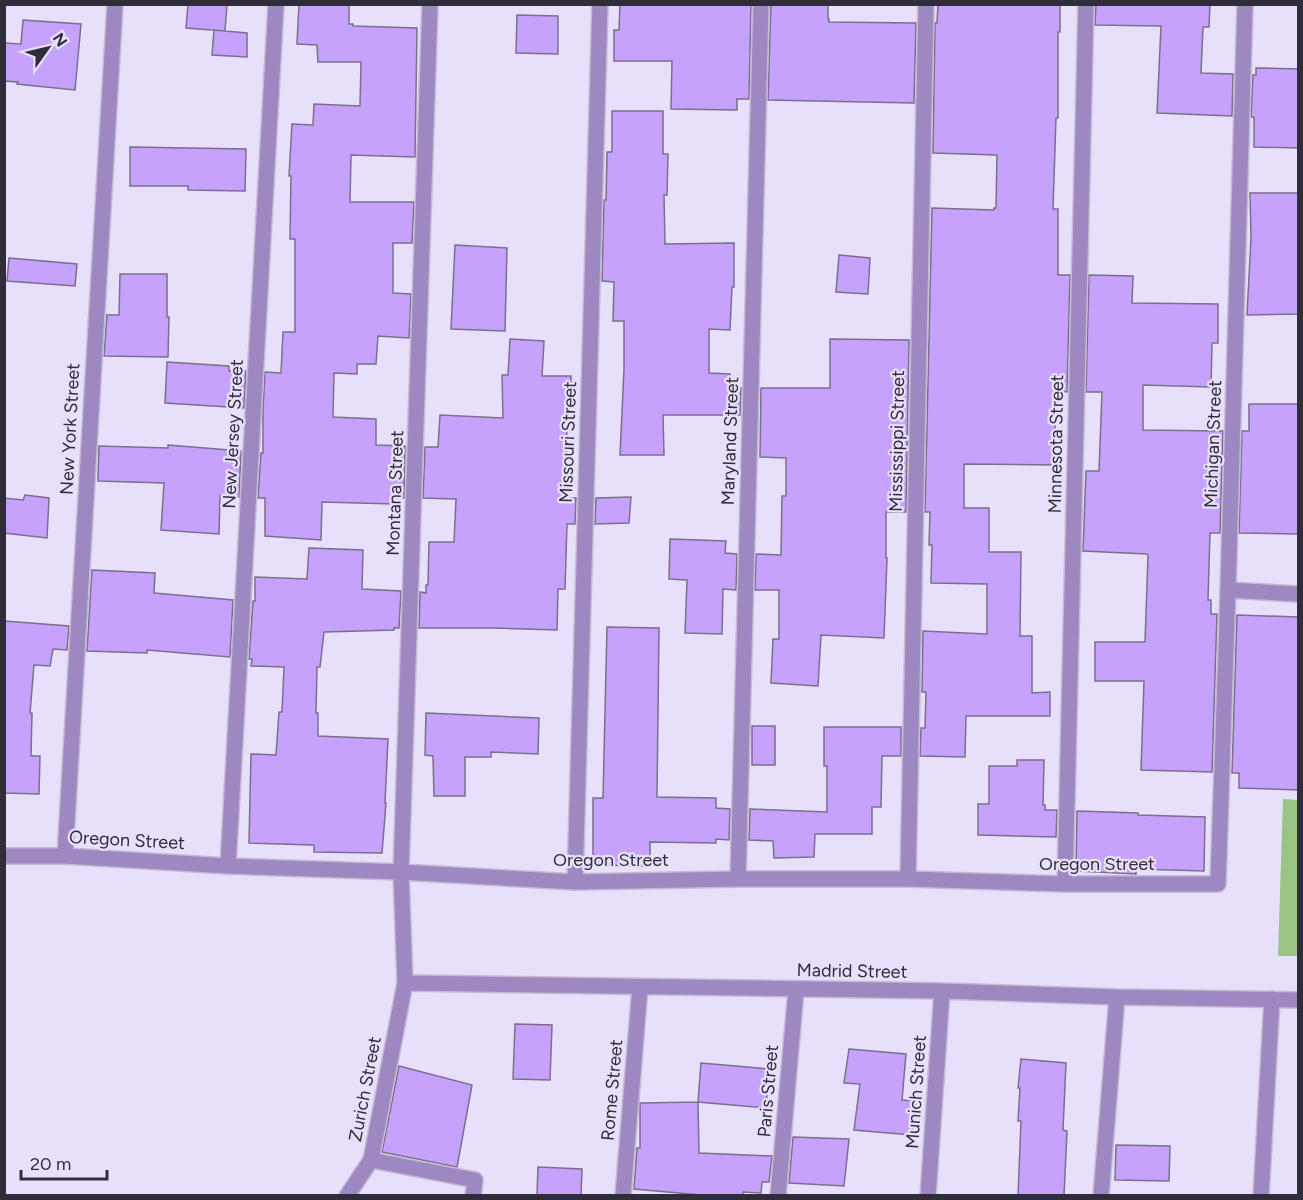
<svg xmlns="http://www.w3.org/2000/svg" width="1303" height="1200" font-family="Figtree,sans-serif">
<rect width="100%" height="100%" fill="#e8dffa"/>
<!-- green -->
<path fill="#9ac483" d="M1283 799 1298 800V956H1278Z"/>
<!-- building -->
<path fill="#c6a2fc" stroke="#7a6f8d" stroke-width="1.5" d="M188 4H227L225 31 186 28Z
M299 4H349V24H353V26L417 28 415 157 351 155 350 202H414L412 243H393V293L411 294 409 338 378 336 376 364H357V374L334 373 333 417 376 419V445L405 446 404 498H394V504L322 502 321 540 265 536V498H258L261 453H263V409L265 372 281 373 283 332H295V239H290L291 176H289L292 124 313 125 314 104 360 106 361 62H318L317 45 297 44Z
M620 4H751L749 99H737V110L671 109 672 61H614V30H619Z
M771 4H828V19H829V22L916 23 914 103 768 100Z
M938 4H1060V32H1058V118H1056L1053 209H1058V275H1070L1067 392 1055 391V465L964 464V508H989V552H1021L1020 636H1032V693L1050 692V716H966L965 757 920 756 921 728H925L926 692H922L923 631 987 634V584L931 583 932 545H929L930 512H925L932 208 994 210V208H996L997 155 933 153 935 23H937Z
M1096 4H1210L1209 27H1203L1201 73 1233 74 1232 116 1157 113 1161 26 1095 25Z
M517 15 558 16V54L516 53Z
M23 20 81 24 75 90 17 84 18 82 4 81V43L21 44Z
M214 30 247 33V57L212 55Z
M1256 68 1299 69V148L1254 147V117H1251L1253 75H1256Z
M612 111H663V154H668L667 195H664L665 244 734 243V287H732L730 330 709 329V373L730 374V388H741L740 415H663L664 455H620L624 369V321H613L614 282 602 281 604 200H606L607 152H612Z
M130 147 246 149 245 191 188 190V186H130Z
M1250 193H1299V314L1247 315 1251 238Z
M455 245 507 248 505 331 451 329Z
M839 255 870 258 868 294 836 292Z
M9 258 77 264 75 286 7 281Z
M120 274H167V317H169L168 357 104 356 107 315H119Z
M1089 275 1133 276 1132 303 1218 304V343H1212L1211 387 1143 385V430L1223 431 1220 533H1210L1208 600H1211V614H1217L1212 772 1141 770 1144 681H1095V642H1145L1148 556 1147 554 1083 551 1086 471H1099L1102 392H1086Z
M510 339 544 341 542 376H571V417H567L566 498H576L575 524H567L565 589H558L557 630 493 628H419L420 592 426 593V585H428L429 542H454L456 499 423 498 425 447H438L440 415 503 418 502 375H508Z
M830 339 909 340 906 512H886V558H887L884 638 821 635 818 686 771 683 773 639H779V590H755L756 554 781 555 782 496H786V458L760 457 761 388H830Z
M167 362 229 366V371H246L244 408 165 403Z
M1249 404H1299V534L1239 533 1242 431H1249Z
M168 445 241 451 239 497 220 496 219 534 161 530 164 483 98 481 99 446 168 448Z
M25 495 49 498 47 538 4 533V498L23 500Z
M631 497 629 523 595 524 596 498Z
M670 539 726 541 725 553 737 554 736 590 723 589 722 634 685 633 687 580 669 579Z
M309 548 363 550 362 589 401 591 399 628H394V630L324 632 320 667H317L316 713H318V736L388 739 385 803H386L382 853 314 852V845L249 843 251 754 276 755 279 712H282L284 667 251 666 252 659H249L253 601H255V577L307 579Z
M92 570 155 573 154 593 233 600 230 657 147 650V653L87 651Z
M1237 615 1299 617V790L1239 788V773H1232Z
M4 621 69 626 67 650 53 649 50 666 34 665 30 713H32L31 756H40L39 794 4 793Z
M607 627 659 628 657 797 716 798V808L730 809 729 840 716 839V843L650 842V866L593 865V798H603Z
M426 713 539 718 538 754 491 752V757H465V796H434L433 756 425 755Z
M752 726H775V765H752Z
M824 727H901V756H882L881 807H872V834H815L814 857 774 858 773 841 749 840 750 809 827 812V766H824Z
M1017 760H1044L1043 805H1045V810H1057L1056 837 978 835V804H989V766H1017Z
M1077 811 1138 813V815L1205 817 1204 871 1136 869V874L1076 871Z
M515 1024 552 1025 550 1080 513 1079Z
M849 1049 906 1054 902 1100 916 1101 912 1135 854 1130 860 1084 844 1083Z
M1021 1059 1066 1063 1063 1130 1067 1131 1064 1196H1018L1021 1121H1018L1020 1088H1018Z
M701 1063 769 1069 766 1108 698 1102Z
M399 1066 472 1085 457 1167 382 1152Z
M698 1102 699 1153 772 1156 769 1182H762L761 1193 743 1192V1196H713L634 1189 637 1148H640V1103Z
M793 1137 849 1139 844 1186 789 1183Z
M1116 1145 1170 1146 1169 1181 1115 1180Z
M538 1167 582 1169 581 1196H537Z"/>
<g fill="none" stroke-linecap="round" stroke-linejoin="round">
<!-- minor casing -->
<g stroke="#c3bbd3" stroke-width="18">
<path id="minor" d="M1228 590 1298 594
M4 856H65L228 866 401 872 575 882 738 879H908L1065 884H1218L1228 590 1245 4
M65 856 115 4
M228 866 276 4
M738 879 761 4
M908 879 926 4
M575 882 600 4
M1065 884 1086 4
M405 983 942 991 1117 997 1298 1000
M371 1160 475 1180 473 1196
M347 1196 371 1160 405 983 401 872 430 4
M623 1196 640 987
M778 1196 796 990
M928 1196 942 991
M1101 1196 1117 997
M1261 1196 1272 999"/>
</g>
<!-- minor -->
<use href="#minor" stroke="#9e88c1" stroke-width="15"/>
</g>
<g text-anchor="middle" stroke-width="4.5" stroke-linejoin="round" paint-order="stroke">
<!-- street labels -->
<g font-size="18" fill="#312c39" stroke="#e8dffa">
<text transform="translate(70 429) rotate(-87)" y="6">New York Street</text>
<text transform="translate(233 434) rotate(-87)" y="6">New Jersey Street</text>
<text transform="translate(730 441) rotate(-88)" y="6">Maryland Street</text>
<text transform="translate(897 441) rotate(-89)" y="6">Mississippi Street</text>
<text transform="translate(568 442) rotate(-88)" y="6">Missouri Street</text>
<text transform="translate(1056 444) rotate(-89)" y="6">Minnesota Street</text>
<text transform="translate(1213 444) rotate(-88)" y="6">Michigan Street</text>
<text transform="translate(395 493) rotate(-88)" y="6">Montana Street</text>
<text transform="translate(127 840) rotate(3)" y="6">Oregon Street</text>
<text x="611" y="866">Oregon Street</text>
<text x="1097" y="870">Oregon Street</text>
<text transform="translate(852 971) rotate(1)" y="6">Madrid Street</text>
<text transform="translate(365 1089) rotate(-79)" y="6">Zurich Street</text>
<text transform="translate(612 1090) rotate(-85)" y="6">Rome Street</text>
<text transform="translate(768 1091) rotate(-85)" y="6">Paris Street</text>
<text transform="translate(916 1092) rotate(-86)" y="6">Munich Street</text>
</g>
</g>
<!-- border -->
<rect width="1303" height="1200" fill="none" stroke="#312c39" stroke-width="12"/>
<!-- north arrow -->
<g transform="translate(48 48) rotate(56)" stroke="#e8dffa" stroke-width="4.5" paint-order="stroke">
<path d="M0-4.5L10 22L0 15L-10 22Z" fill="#312c39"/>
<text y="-9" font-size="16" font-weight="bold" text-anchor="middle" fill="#312c39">N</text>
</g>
<!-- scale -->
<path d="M21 1170v9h86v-9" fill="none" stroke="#312c39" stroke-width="3"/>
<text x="30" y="1170" font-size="18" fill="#312c39" stroke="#e8dffa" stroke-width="4.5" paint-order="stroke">20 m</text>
</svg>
